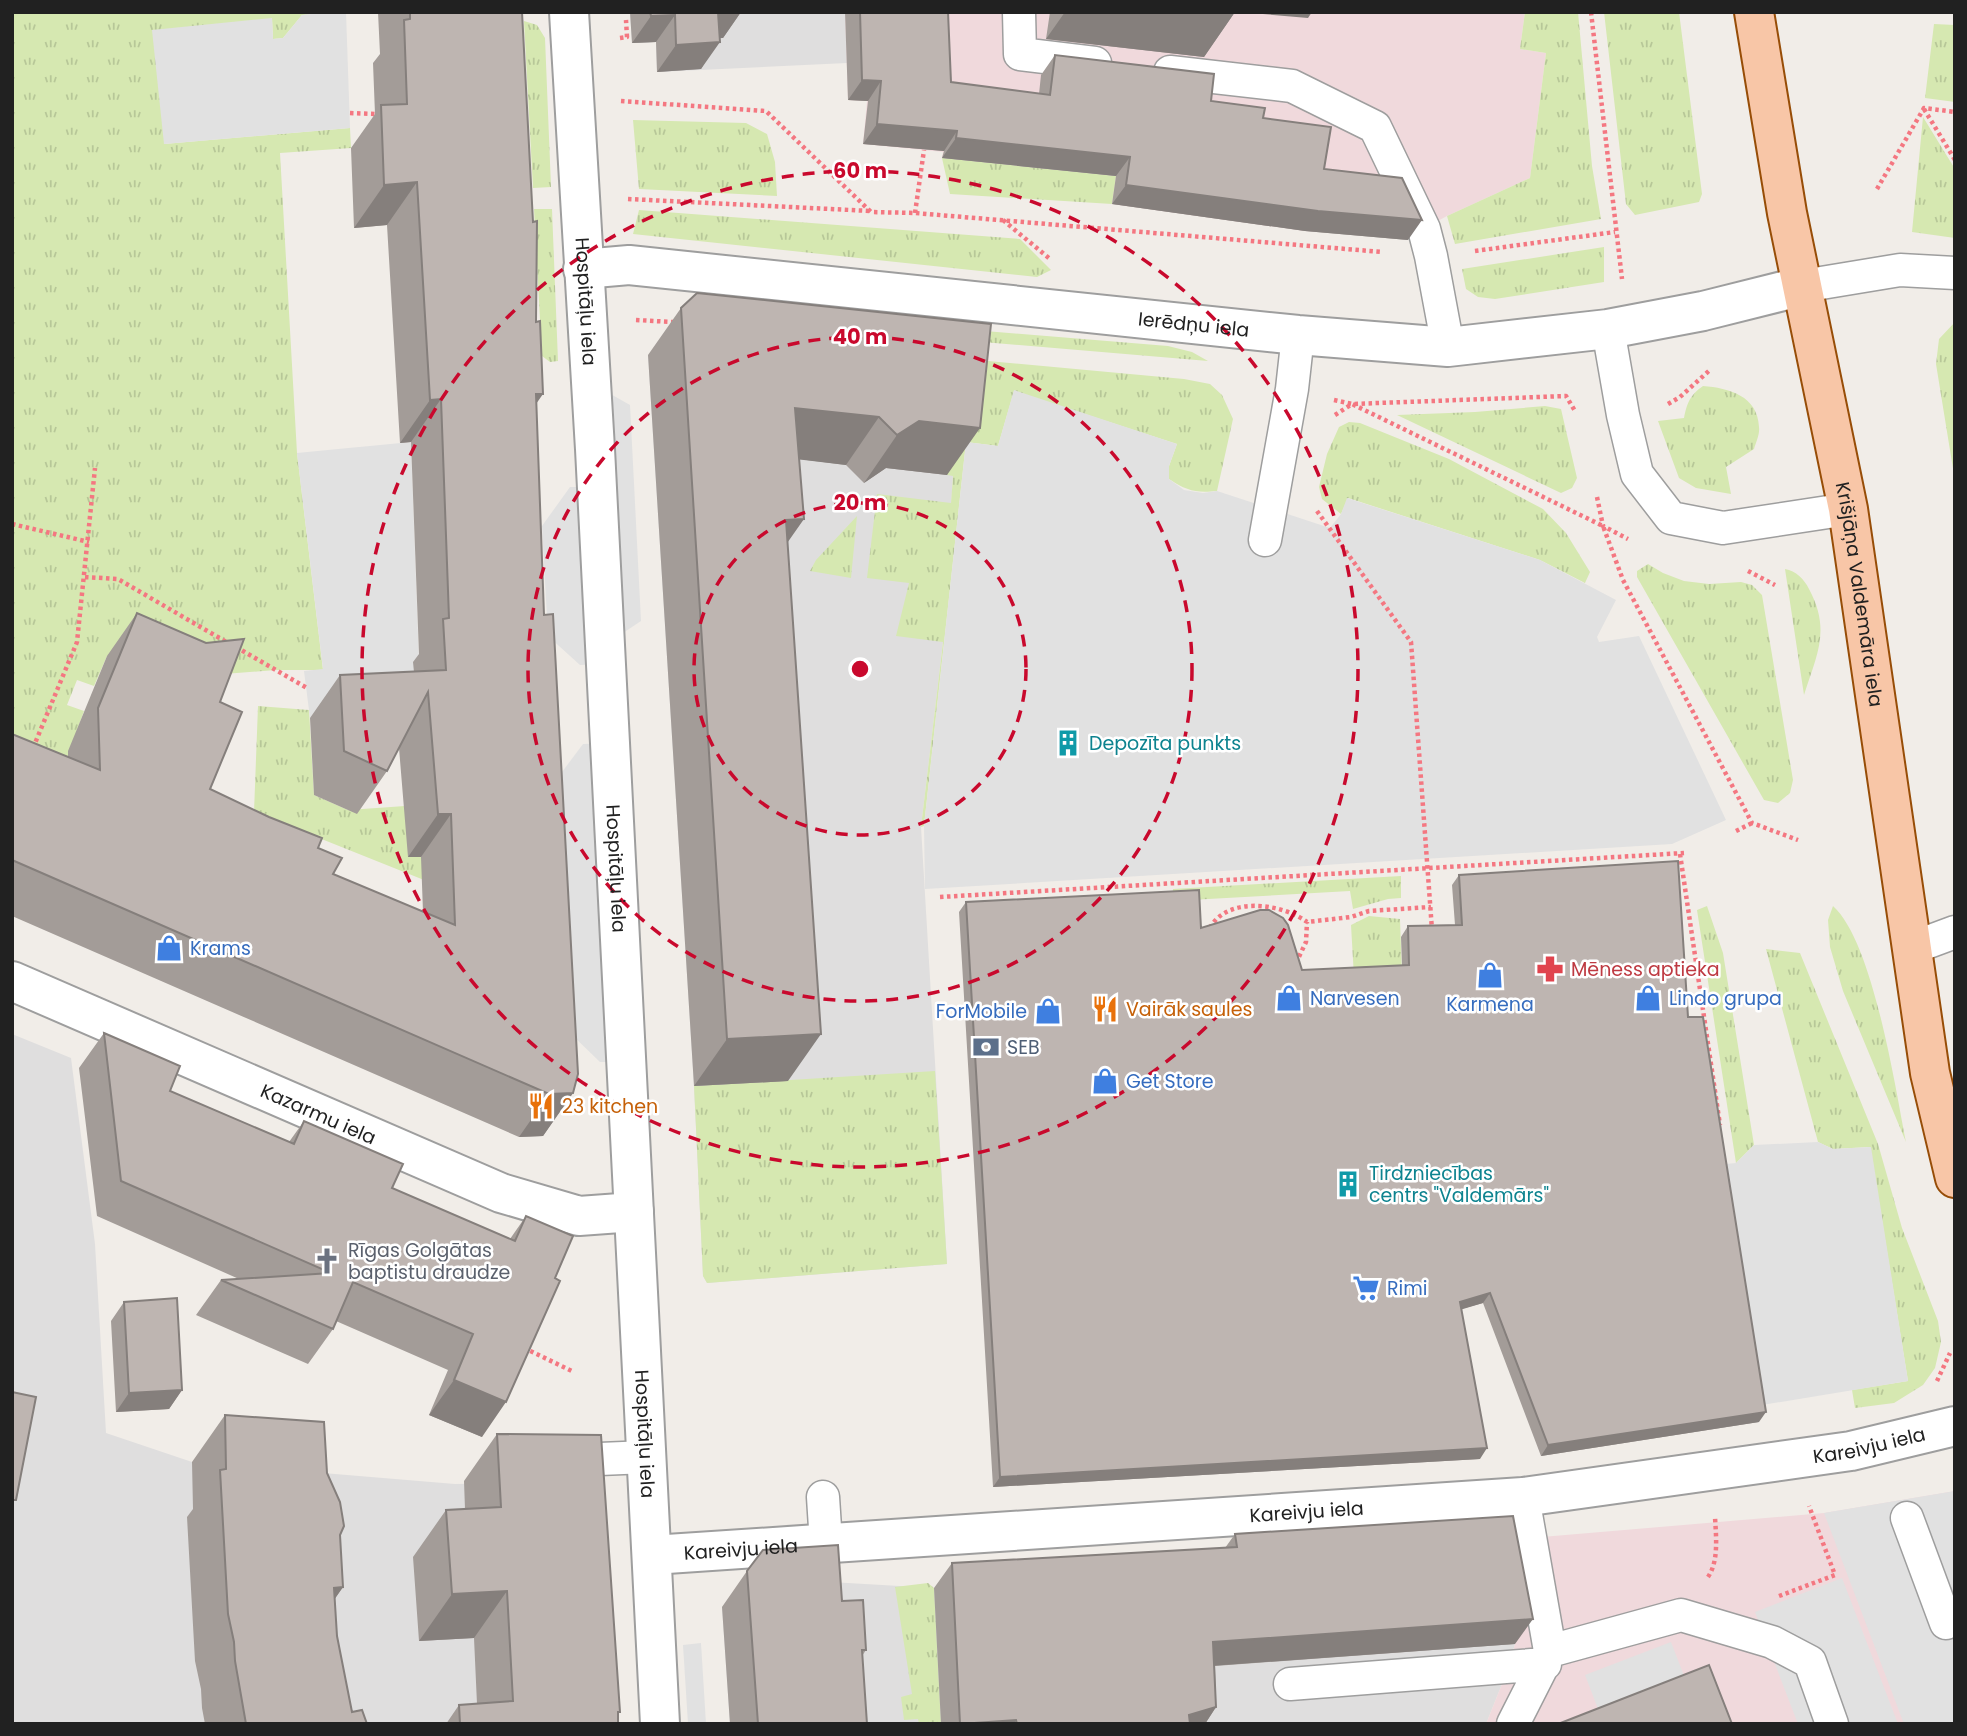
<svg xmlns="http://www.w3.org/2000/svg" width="1967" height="1736" font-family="Poppins,sans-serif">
<defs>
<pattern id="grass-tufts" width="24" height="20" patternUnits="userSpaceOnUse" patternTransform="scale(1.75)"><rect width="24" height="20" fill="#d6e8b1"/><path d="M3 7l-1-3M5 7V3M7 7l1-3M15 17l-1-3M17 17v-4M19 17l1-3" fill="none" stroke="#b7c798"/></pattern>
</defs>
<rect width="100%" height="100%" fill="#f1ede8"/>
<!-- residential -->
<path fill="#dfdede" d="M630 12H845L847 63 657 72 656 42 632 43Z
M648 355 948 475H953L943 642 921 827 947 1264 707 1283 703 1276 694 1086Z
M12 1034 71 1058 95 1244 106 1433 192 1462 455 1484 568 1482 585 1724H12Z
M1496 1541 1515 1644 1508 1669 1486 1724H730L722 1607 738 1586 813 1581 934 1588Z"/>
<!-- commercial -->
<path fill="#f0d9dc" d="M845 12H1525L1520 49 1546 53 1530 178 1447 216 1406 238 1305 231 1112 204 1115 176 942 158 943 152 863 144 867 101 848 100Z
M1955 1491V1724H1486L1508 1669 1515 1644 1496 1541 1824 1513Z"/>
<!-- grass -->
<path fill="url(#grass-tufts)" d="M12 12H330L302 15 283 38 273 39 272 18 164 144 350 128 351 148 280 153 297 453 323 670H276L160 679 107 656 94 686 77 680 67 705 84 711 68 755 120 777 12 763Z
M1525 12H1578L1592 166 1601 219 1455 244 1447 216 1530 178 1546 53 1520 49Z
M1604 12H1679L1702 194 1699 202 1635 215 1626 204Z
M524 21 537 25 545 38 551 187 533 188Z
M1934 24 1955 25V102L1925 98Z
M1923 117 1955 169V238L1912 232Z
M633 120 746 123 767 134 775 162 777 196 639 189Z
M942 158 1116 176 1112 204 950 194Z
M534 209H552L558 361 550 362 542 356Z
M639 210 1020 239 1051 270 1037 277 633 234Z
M1604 247V282L1495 299 1478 297 1466 289 1462 269Z
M1955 322V481L1936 364 1939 339Z
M973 330 1168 346 1192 352 1208 361 971 341Z
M966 359 1184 379 1210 384 1222 395 1233 419 1217 491C1196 493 1187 491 1169 479V466L1177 444 1014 391 998 446 966 442 924 826 921 827 943 642 896 636 909 583 867 578 877 494 951 503 953 476 947 475Z
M1703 386C1729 388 1758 396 1759 427 1760 434 1756 442 1754 449L1726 467 1731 494 1696 488 1679 478 1658 421 1684 418C1687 403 1690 395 1703 386Z
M1545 406 1561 409 1577 478 1572 488 1561 493 1397 415 1475 412Z
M1349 422 1360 423 1449 459 1543 509 1566 533 1590 572 1585 583 1540 560 1348 498 1341 514 1322 499 1319 487 1327 454 1339 427Z
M857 516 851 578 810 571 816 560Z
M1648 564 1663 573 1684 581 1709 584 1741 582 1752 585 1762 595 1793 780 1790 793 1778 803 1764 800 1637 577V571Z
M1785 569C1796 571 1804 579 1809 589 1831 630 1817 654 1804 695Z
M258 706 309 710 314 795 348 810 405 806 423 857 424 880 254 812Z
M1401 876V898L1388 899 1353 909 1350 891 1172 901 1173 889Z
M1707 906 1723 953 1754 1145 1736 1163 1697 910Z
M1833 906C1873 942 1895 1086 1906 1142L1843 991 1830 947 1828 920Z
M1369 916 1400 919 1402 975 1354 977 1351 925Z
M1766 949 1800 953 1878 1144 1902 1228 1938 1321 1941 1342 1935 1368 1923 1385 1894 1403 1855 1408 1852 1390 1908 1381 1870 1147 1833 1149 1818 1142Z
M935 1071 947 1264 707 1283 703 1276 694 1086Z
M928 1583 934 1588 941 1724H919L918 1719 904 1720 901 1697 912 1694 895 1587Z"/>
<!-- parking -->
<path fill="#e1e1e1" d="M330 12H346L350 128 164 144 152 30 272 18 273 39 283 38 302 15Z
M591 383 630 405 641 621 605 645 606 664 580 665 548 636 542 526 570 487H597Z
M1014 390 1177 444 1169 466V479L1184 490 1203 493 1217 491 1330 528 1341 514 1347 498 1540 560 1616 600 1597 637 1599 642 1639 636 1726 820 1672 844 925 889 924 826 966 442 998 446Z
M411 442 419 661 416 714 310 718 304 671 323 669 297 453Z
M610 743 627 1062H600L569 1032 556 780 583 744Z
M1818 1142 1833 1149 1871 1147 1908 1381 1756 1406 1726 1164 1736 1163 1754 1145Z
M1955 1491V1724H1904L1824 1513Z
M1842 1578 1898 1724H1798L1755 1612Z
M1671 1642 1686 1681 1600 1714 1585 1675Z
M701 1643 706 1724H688L683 1645Z"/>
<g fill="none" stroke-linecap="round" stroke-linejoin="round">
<!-- lane casing -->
<g stroke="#9e9e9e" stroke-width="35">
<path id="lane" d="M1019 12 1020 54 1095 63
M1170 72 1292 86 1375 127 1424 229 1431 256 1448 347
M1803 286 1900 270 1955 273
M1608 329 1623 415 1637 474 1671 518 1723 528 1848 509
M1265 540 1292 389 1298 335
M1912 948 1955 932
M566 1463 576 1460 647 1457
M823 1497 826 1543
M1907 1518 1946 1623
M1550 1651 1681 1615 1772 1642 1810 1662 1832 1724
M1290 1684 1545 1664
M1513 1724 1550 1651 1523 1497"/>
</g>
<!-- street casing -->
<g stroke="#9e9e9e" stroke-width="42">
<g id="street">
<path id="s1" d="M569 12 595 449 660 1724"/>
<path id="s2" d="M583 269 629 265 1298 335 1448 347 1608 329 1703 311 1803 286"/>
<path id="s3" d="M12 981 501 1193 579 1216 634 1212"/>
<path id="s4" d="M652 1555 1523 1497 1851 1451 1955 1426"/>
</g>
</g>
<!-- primary casing -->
<g stroke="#974d07" stroke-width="42">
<g id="primary">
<path id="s5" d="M1754 12 1787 213 1848 509 1930 1073 1955 1178"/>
</g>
</g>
<!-- path -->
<path stroke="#f47781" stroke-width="4.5" stroke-dasharray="3.5 3.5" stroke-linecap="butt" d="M1591 12 1622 279
M620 38 627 37 626 20
M621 101 766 111 871 212 915 213 1382 252
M1924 109 1955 160
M350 113 375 114
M1877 189 1924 108 1955 112
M628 199 871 211
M915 213 924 150
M1003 220 1050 259
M1475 251 1615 232
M636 320 673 322
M1334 400 1352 404 1566 396 1575 411
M1668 404 1680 397 1711 369
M1335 415 1352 404 1603 526 1623 580 1752 823 1798 840
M1597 497 1603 526 1628 539
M1317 511 1411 642 1432 930
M12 524 89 542
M1748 571 1775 585
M85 577 118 579 228 643
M236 647 307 688
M33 748 77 642 95 468
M1736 831 1752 823
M1680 854 1720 1125
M940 897 1684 853
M1210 928C1227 896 1281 903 1307 922L1351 917 1369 911 1431 907
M1296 963 1306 942 1307 922
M524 1348 574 1372
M1937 1381 1950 1353
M1708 1577C1719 1561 1716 1536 1715 1517
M1779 1596 1835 1575 1809 1506"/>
<!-- lane -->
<use href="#lane" stroke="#fff" stroke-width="32"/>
<!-- street -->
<use href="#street" stroke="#fff" stroke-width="38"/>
<!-- primary -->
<use href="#primary" stroke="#f8c6a7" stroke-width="38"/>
</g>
<!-- wall -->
<path fill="#a39c98" d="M378 12H522L544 615 573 1093 543 1136 519 1137 12 916V734L68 757V751L107 656 137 613 220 702 210 789 318 848 333 874 423 912 421 857H408L399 748 387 771 357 814 314 795 310 718 340 675 414 672 413 662 419 654 411 442 400 443 387 225 354 228 351 148 375 114 373 63 380 54Z
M630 12H741L723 38H719L701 69 657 72 656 42 632 43Z
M845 12H948L951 82 1039 94 1041 75 1055 55 1263 118 1408 240 1305 231 1112 204 1116 176 942 158 944 151 863 144 868 101 848 100Z
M1050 12H1235L1204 57 1046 39Z
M681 308 991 324 947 475 886 468 864 483 846 465 799 459 787 542 788 1081 694 1086 648 355Z
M1459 875 1688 1017 1759 1422 1541 1456 1483 1303 1461 1309 1480 1459 993 1487 959 912 966 902 1201 928 1302 970 1402 965 1401 937 1408 926 1455 925 1452 885Z
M104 1033 170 1091 289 1142 304 1121 392 1188 510 1239 526 1216 482 1437 429 1415 448 1370 336 1321 333 1329 308 1364 196 1315 221 1280 239 1279 97 1216 79 1068Z
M124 1302 182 1390 169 1409 116 1412 111 1321Z
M225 1415 327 1473 340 1535 343 1587 334 1600 337 1636 352 1712 367 1724H205L202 1708 201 1689 195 1661 187 1517 193 1509 192 1462Z
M497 1434 618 1715V1724H446L459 1705 477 1704 474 1638 419 1641 413 1557 446 1510 465 1509 464 1481Z
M1235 1534 1515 1644 1215 1666 1216 1707 1205 1724H941L934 1588 952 1563 1225 1548Z
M747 1571 842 1601 866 1650 862 1656 867 1724H730L722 1607Z"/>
<!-- shaded-wall -->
<path fill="#857f7c" d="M717 12H741L723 38 698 39Z
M1065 12H1235L1204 57 1046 39Z
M1239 12H1312L1308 18Z
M675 15 656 42 632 43 651 16Z
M720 42 701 69 657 72 676 45Z
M862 80 881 81 868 101 848 100Z
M877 124 957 131 944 151 863 144Z
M956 138 1130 157 1116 176 942 158Z
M417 182 387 225 354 228 384 185Z
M1126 185 1422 220 1408 240 1305 231 1112 204Z
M536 394H543L513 437Z
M441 399 411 442 400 443 430 400Z
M795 408 879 417 846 465 762 455Z
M919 421 980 428 947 475 886 468 864 483 897 435Z
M804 519 771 566 786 520Z
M438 814H451L421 857H408Z
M821 1034 788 1081 694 1086 727 1039Z
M573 1093 543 1136 519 1137 549 1094Z
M1490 1293 1483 1303 1453 1312 1460 1302Z
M454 1380 506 1402 482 1437 429 1415Z
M182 1390 169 1409 116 1412 129 1393Z
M1766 1412 1759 1422 1541 1456 1548 1445Z
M1487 1448 1480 1459 993 1487 1000 1477Z
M343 1587 310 1634 334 1588Z
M507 1591 474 1638 419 1641 452 1594Z
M1533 1619 1515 1644 1196 1667 1213 1642Z
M1216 1707 1205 1724H1184L1189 1715Z
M1016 1720 1014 1724H960Z"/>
<!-- building -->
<path fill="#beb5b1" stroke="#857f7c" stroke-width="2" d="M410 12H522L533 222 537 221 536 322 540 321 543 394H536L544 615 553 614 578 1074 573 1093 549 1094 12 860V734L100 770 98 708 137 613 206 643 244 639 220 702 242 712 210 789 269 817 322 838 318 848 342 858 333 874 455 925 451 814H438L428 692 387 771 344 751 340 675 446 670 443 619 449 618 441 399 430 400 417 182 384 185 381 105 407 104 404 20 410 19Z
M650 12H718L720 42 676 45 675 15 651 16Z
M860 12H948L951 82 1050 95 1055 55 1214 74 1211 101 1265 108 1263 118 1331 127 1324 169 1402 178 1422 220 1318 211 1126 185 1130 157 956 138 957 131 877 124 881 81 862 80Z
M697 293 991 324 980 428 919 421 897 435 879 417 795 408 804 519 786 520 821 1034 727 1039 681 308Z
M1678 861 1688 1017H1703L1766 1412 1548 1445 1490 1293 1460 1302 1487 1448 1000 1477 966 902 1199 890 1201 928 1260 910H1269L1283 918 1288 925 1302 970 1409 965 1408 926 1462 925 1459 875Z
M104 1033 180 1066 170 1091 294 1144 304 1121 403 1164 392 1188 515 1241 526 1216 573 1236 555 1278 560 1281 506 1402 454 1380 473 1334 353 1282 333 1329 221 1280 331 1273 121 1181Z
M177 1298 182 1390 129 1393 124 1302Z
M12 1392 36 1397 16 1500H12Z
M225 1415 324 1422 327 1473 340 1502 344 1526 340 1535 343 1587 334 1588 337 1636 352 1712 362 1710 367 1724H246L235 1661 234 1642 228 1614 220 1470 226 1469Z
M497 1434 601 1435 620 1712H618V1724H460L459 1705 513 1701 507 1591 452 1594 446 1510 501 1507Z
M1513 1516 1533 1619 1213 1642 1216 1707 1189 1715 1190 1724H1017L1016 1720 960 1724 952 1563 1237 1547 1235 1534Z
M838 1545 842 1601 863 1600 866 1650H862L867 1724H758L747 1571 763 1550Z
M1709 1665 1732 1724H1558Z"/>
<!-- distance rings -->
<g fill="none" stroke="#c9092d" stroke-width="3.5" stroke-dasharray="12 9">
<circle cx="860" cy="669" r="166"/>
<circle cx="860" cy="669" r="332"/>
<circle cx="860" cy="669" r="498"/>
</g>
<!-- icons -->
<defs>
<g id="building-bare" transform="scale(2.1)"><path d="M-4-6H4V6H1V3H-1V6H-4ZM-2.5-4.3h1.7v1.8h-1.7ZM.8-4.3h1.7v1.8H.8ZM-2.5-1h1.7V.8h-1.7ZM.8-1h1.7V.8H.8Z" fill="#0f9aa8" stroke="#fff" stroke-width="2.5" paint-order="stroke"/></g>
<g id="shop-bare" transform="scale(2.1)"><path d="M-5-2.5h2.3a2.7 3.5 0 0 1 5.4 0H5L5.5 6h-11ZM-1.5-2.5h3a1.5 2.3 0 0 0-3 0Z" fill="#3f7fe0" stroke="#fff" stroke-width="2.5" paint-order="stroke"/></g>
<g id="pharmacy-bare" transform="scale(2.1)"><path d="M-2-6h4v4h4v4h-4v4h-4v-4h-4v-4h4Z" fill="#e0444e" stroke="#fff" stroke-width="2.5" paint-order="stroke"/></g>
<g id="restaurant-bare" transform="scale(2.1)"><path d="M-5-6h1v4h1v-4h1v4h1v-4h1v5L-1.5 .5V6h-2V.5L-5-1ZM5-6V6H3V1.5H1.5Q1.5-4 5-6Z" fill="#e8710a" stroke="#fff" stroke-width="2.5" paint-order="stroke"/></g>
<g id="bank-bare" transform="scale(2.1)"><path d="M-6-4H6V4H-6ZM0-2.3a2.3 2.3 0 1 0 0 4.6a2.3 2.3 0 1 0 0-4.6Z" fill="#5c6f8a" stroke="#fff" stroke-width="2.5" paint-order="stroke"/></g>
<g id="church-bare" transform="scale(2.1)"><path d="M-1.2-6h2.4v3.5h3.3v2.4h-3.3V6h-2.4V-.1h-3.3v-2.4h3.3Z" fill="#6b7280" stroke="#fff" stroke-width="2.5" paint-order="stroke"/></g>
<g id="supermarket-bare" transform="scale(2.1)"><path d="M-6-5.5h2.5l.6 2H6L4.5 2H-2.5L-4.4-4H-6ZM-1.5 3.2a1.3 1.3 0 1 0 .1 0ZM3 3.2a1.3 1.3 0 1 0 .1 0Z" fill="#3f7fe0" stroke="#fff" stroke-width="2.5" paint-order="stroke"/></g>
</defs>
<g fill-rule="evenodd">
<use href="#building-bare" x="1068" y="743"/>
<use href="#shop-bare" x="169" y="948"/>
<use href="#pharmacy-bare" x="1550" y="969"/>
<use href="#shop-bare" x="1490" y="975"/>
<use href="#shop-bare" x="1289" y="998"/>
<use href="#shop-bare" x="1648" y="998"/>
<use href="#restaurant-bare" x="1105" y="1009"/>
<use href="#shop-bare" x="1048" y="1011"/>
<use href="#bank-bare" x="986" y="1047"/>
<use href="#shop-bare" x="1105" y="1081"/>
<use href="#restaurant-bare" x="541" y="1106"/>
<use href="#building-bare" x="1348" y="1184"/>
<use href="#church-bare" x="327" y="1261"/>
<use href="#supermarket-bare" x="1366" y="1288"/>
</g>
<g text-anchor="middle" stroke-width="5" stroke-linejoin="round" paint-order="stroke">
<!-- street labels -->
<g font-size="19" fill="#212121" stroke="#fff">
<text dy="7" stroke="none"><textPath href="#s1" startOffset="290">Hospitāļu iela</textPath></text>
<text dy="7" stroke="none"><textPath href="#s2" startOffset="614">Ierēdņu iela</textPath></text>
<text dy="7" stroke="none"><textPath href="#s5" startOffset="592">Krišjāņa Valdemāra iela</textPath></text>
<text dy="7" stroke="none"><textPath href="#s1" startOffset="858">Hospitāļu iela</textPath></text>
<text dy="7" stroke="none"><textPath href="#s3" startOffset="334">Kazarmu iela</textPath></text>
<text dy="7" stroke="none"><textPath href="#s1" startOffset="1424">Hospitāļu iela</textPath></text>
<text dy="7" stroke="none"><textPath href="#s4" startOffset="1223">Kareivju iela</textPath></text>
<text dy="7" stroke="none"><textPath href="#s4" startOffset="656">Kareivju iela</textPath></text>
<text dy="7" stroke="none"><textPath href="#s4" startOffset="89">Kareivju iela</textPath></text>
</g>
<!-- culture labels -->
<g font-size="19" fill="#0d838f" stroke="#fff" text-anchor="start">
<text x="1089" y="750">Depozīta punkts</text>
<text x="1369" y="1180">Tirdzniecības<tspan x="1369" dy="22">centrs "Valdemārs"</tspan></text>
</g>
<!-- shop labels -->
<g font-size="19" fill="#366cbe" stroke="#fff" text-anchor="start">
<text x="190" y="955">Krams</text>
<text x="1310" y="1005">Narvesen</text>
<text x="1669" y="1005">Lindo grupa</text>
<text x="1490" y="1011" text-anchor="middle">Karmena</text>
<text x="1027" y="1018" text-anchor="end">ForMobile</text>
<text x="1126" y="1088">Get Store</text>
<text x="1387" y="1295">Rimi</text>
</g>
<!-- health labels -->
<g font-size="19" fill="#be3a42" stroke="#fff" text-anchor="start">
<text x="1571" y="976">Mēness aptieka</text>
</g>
<!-- food labels -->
<g font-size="19" fill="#c56008" stroke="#fff" text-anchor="start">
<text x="1126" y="1016">Vairāk saules</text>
<text x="562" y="1113">23 kitchen</text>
</g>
<!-- service labels -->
<g font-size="19" fill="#4e5e75" stroke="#fff" text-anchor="start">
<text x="1007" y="1054">SEB</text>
</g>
<!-- worship labels -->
<g font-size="19" fill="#5b616d" stroke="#fff" text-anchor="start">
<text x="348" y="1257">Rīgas Golgātas<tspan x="348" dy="22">baptistu draudze</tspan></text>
</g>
</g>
<circle cx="860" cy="669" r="10" fill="#c9092d" stroke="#fff" stroke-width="3.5"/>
<g font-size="21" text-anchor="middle" font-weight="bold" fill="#c9092d" stroke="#fff" stroke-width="5" stroke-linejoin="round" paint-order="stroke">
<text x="860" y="178">60 m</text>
<text x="860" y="344">40 m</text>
<text x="860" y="510">20 m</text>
</g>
<!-- border -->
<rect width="1967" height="1736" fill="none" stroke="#212121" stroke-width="28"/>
</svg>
